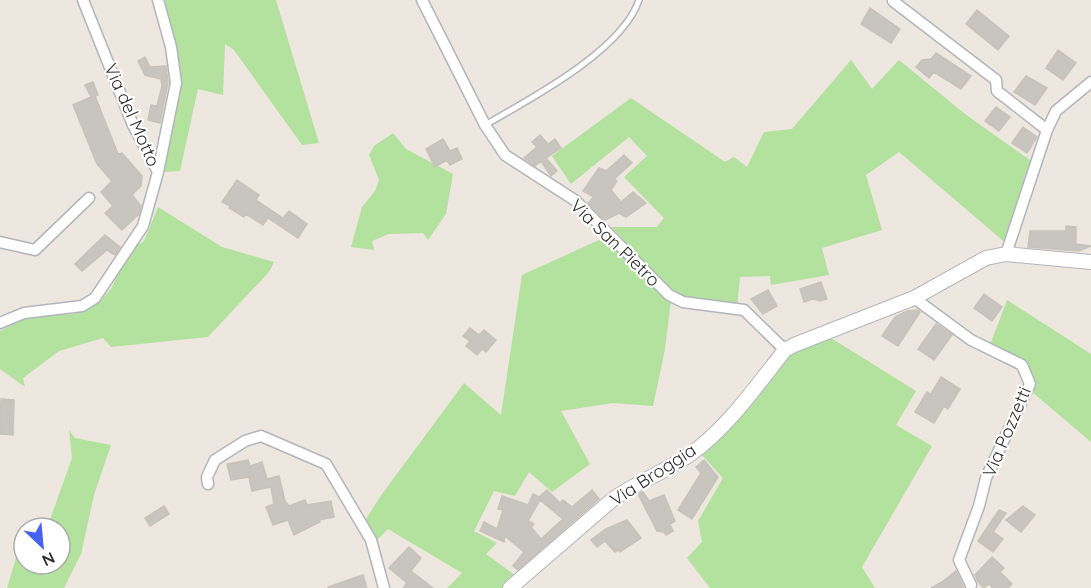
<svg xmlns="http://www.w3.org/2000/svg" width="1091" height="588" font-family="Quicksand,sans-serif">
<rect width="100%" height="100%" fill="#ede7df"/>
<!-- green -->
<path fill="#b3e19e" d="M160 0H276L319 143 302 145 234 50 225 44 223 95 198 89 180 171 163 172 181 81 180 66Z
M851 60 872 89 899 60 965 114 1034 163 1008 245 899 152 866 175 882 230 822 248 829 275 771 285 770 276 740 277 737 308 671 301 665 349 653 406 613 403 561 411 590 464 552 492 529 472 515 496 494 491 474 531 497 543 486 554 519 578 508 588H447L462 573 388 529 374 543 366 519 380 497 464 383 501 415 522 275 612 234 619 240 623 239 611 227H657L664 218 624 177 647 156 629 137 571 184 552 156 631 98 725 162 734 157 747 167 764 132 792 129Z
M393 133 406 149 453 174 446 214 428 240 423 233 389 234 372 241 374 250 351 247 362 207 375 191 379 180 369 155 374 146Z
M158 207 222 247 274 262 269 272 208 337 111 347 103 338 59 351 23 378 25 387 0 369V331L27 317 74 314 96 305 111 289 124 262 137 245 144 241Z
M1007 300 1091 354V442L1032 392 1026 369 990 345Z
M831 338 916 391 896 425 932 446 862 567 875 588H710L687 558 702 542 698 521 723 478 700 453 787 358 803 348Z
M69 430 75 438 111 445 94 495 81 554 64 588H7L19 548 24 547V564H60V528H47L72 458Z"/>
<!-- building -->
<path fill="#c8c4be" stroke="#c8c3b8" stroke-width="1.5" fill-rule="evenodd" d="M870 8 900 29 891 43 861 24Z
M977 10 1009 36 998 50 966 24Z
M1058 50 1076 63 1063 80 1046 68Z
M936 53 971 76 961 89 934 72 929 78 916 67 922 60 931 59Z
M145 57 150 67 166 66 168 83 160 123 148 120 151 105 157 106 162 86 161 79 145 75 138 61Z
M1026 76 1047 88 1035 105 1014 92Z
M93 82 98 95 95 96 118 154 122 153 142 176 141 186 132 195 141 206 139 214 122 230 105 213 113 206 101 192 112 181 97 164 73 105 91 97 85 85Z
M996 107 1010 117 999 131 985 121Z
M1023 127 1037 137 1027 153 1012 143Z
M540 135 548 144 555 139 561 148 546 158 557 171 551 176 541 161 535 166 524 158 537 147 532 142Z
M443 139 450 151 457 148 462 159 450 165 447 160 435 167 426 149Z
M624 155 632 163 614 179 617 181 611 190 621 202 633 192 646 203 626 217 619 213 605 220 588 203 594 197 583 191 599 168 606 171Z
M237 180 259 195 256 200 283 218 289 211 307 224 298 238 268 218 263 225 246 214 244 217 229 208 230 206 222 202Z
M1066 226 1076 227V244L1091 246 1079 251 1028 247 1030 231H1066Z
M105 235 120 247 115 255 107 250 82 271 75 264Z
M821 282 827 299 820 301 813 299 804 302 800 289Z
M768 290 777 306 763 314 751 299Z
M984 294 1002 307 992 321 974 308Z
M918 310 920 312 898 346 882 336 895 317 907 311Z
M936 324 952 335 934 360 918 349Z
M470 328 479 335 484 330 496 340 486 352 482 349 477 355 466 346 470 341 463 336Z
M941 377 960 389 948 409 944 406 934 423 915 412 927 392 931 394Z
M1 399 14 400 13 435 0 434Z
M248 460 250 466 262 462 267 479 279 476 285 501 289 506 305 500 307 505 331 501 334 517 319 520 320 522 294 535 288 520 273 525 266 507 274 504 271 487 252 491 249 477 231 480 227 464Z
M704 460 718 477 692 519 678 510 701 473 696 467Z
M547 490 560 503 563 500 572 507 592 490 599 499 518 570 513 566 524 552 505 536 504 542 480 531 484 522 497 529 503 510 498 509 502 496 528 505 533 494 539 497ZM540 500 563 519 541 539 531 527 534 524 528 521Z
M643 492 649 501 664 495 675 521 670 524 673 531 666 535 664 532 657 531 638 494Z
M164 506 169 514 150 526 145 518Z
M1023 506 1035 515 1021 532 1006 520Z
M999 510 1006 513 993 532 1003 539 993 552 978 541Z
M627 520 641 538 620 552 619 550 615 552 605 541 597 547 591 540 606 529Z
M409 547 421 558 411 571 433 588H403L407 583 389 568Z
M992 557 1004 568 1000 572 1012 584 1008 588H993L989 584 984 588 978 582 975 575Z
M956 571 964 588H931L942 582Z
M363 575 367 588H328V587Z"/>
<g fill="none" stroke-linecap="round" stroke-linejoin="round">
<!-- lane casing -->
<g stroke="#b2b4be" stroke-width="8">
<path id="lane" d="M485 125C530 99 622 51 639 0"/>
</g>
<!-- street casing -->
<g stroke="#b2b4be" stroke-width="13">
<path id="street" d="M83 0 133 125 158 172
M422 0 485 125 505 155 576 201 669 295 683 302 744 310 785 350
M893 1 996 80 997 91 1047 130
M0 242 35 250 89 198
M1006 254 1047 130 1056 111 1091 82
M914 298 971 340 1022 365 1030 384 986 478 979 506 959 560 971 585
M0 323 24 313 82 306 95 298 143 226 158 172 176 83 171 47 158 0
M208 484 207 477 215 460 245 441 261 436 326 464 371 540 384 588"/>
</g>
<!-- secondary casing -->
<g stroke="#b2b4be" stroke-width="16">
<path id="secondary" d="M510 588 612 500C637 482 667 471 692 453 728 427 757 385 785 350L794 345 914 298 986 258 1006 254 1091 262"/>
</g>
<!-- lane -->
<use href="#lane" stroke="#fff" stroke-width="5"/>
<!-- street -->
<use href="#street" stroke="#fff" stroke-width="10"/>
<!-- secondary -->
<use href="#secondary" stroke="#fff" stroke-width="14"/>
</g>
<g text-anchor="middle" stroke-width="4.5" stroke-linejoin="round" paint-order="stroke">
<!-- street labels -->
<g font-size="18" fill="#2c2c2c" stroke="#fff">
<text transform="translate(132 115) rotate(66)" y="6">Via del Motto</text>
<text transform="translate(615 243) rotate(44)" y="6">Via San Pietro</text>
<text transform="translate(1007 432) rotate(-67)" y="6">Via Pozzetti</text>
<text transform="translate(653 475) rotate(-33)" y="6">Via Broggia</text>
</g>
</g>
<!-- north arrow -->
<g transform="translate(42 546) rotate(154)"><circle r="28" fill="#ffffff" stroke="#ababab" stroke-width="1.5"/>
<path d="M0-4.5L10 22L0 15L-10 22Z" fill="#4662f2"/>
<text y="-9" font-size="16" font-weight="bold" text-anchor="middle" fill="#2c2c2c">N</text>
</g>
</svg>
